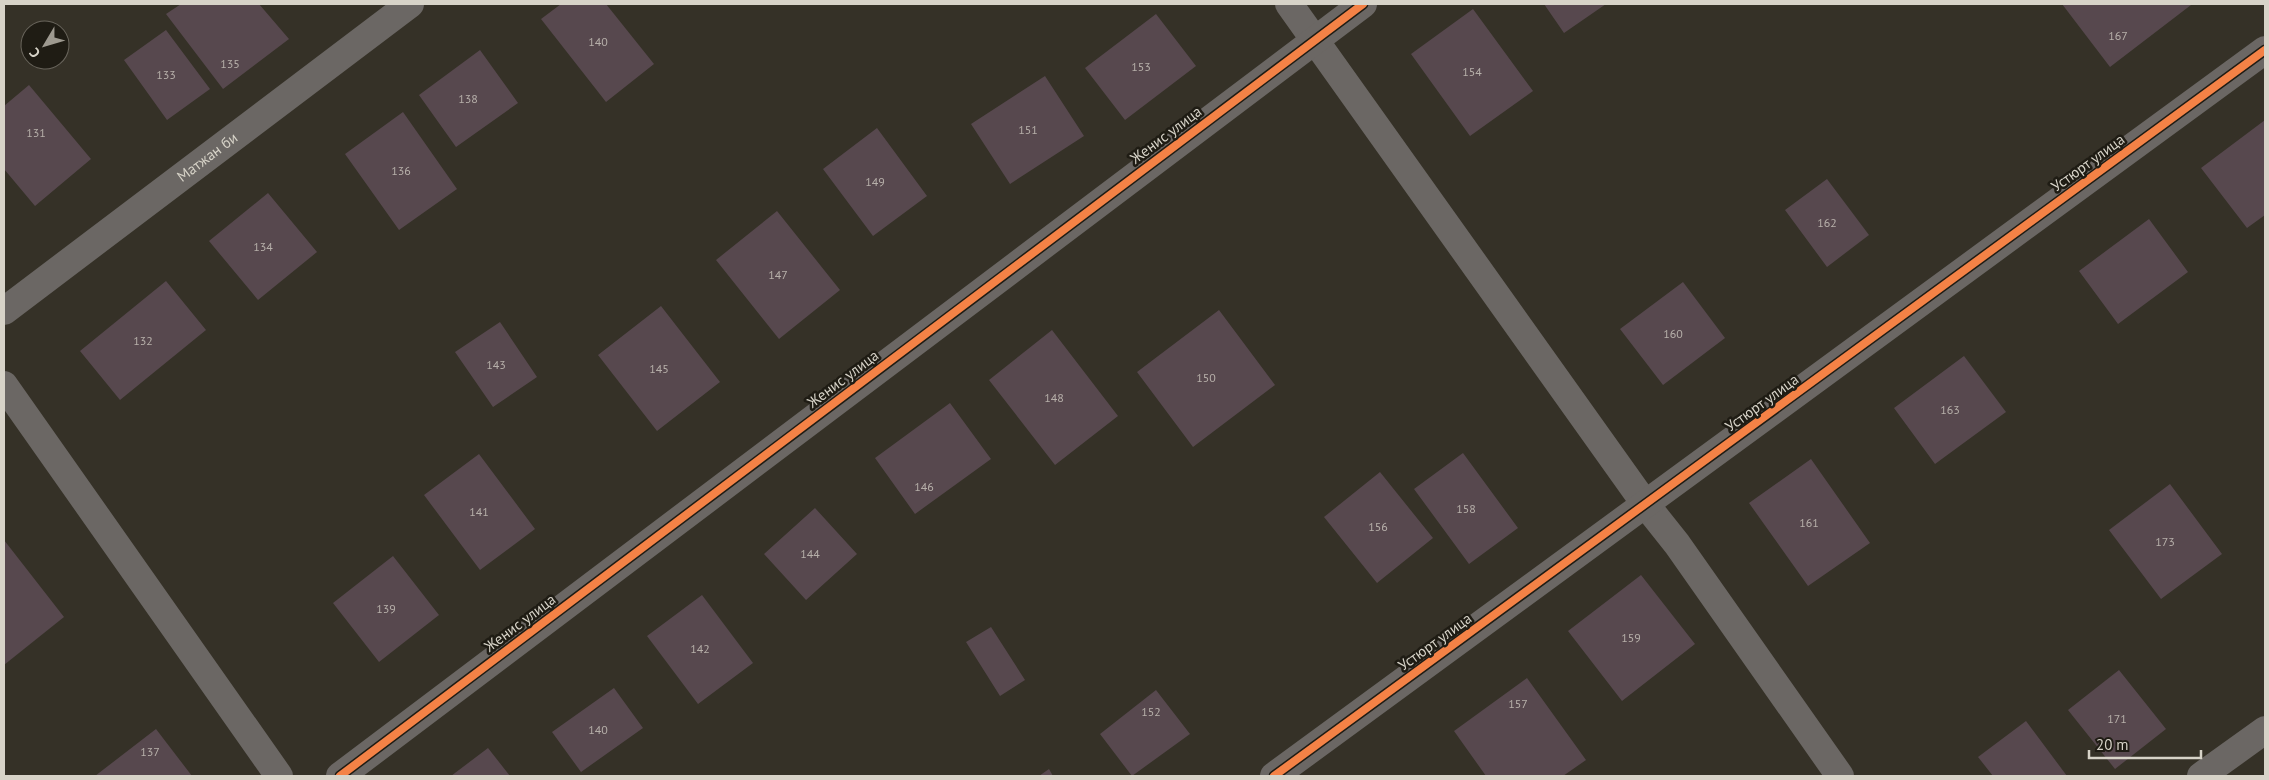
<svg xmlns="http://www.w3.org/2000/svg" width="2269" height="780" font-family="'PT Sans',sans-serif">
<rect width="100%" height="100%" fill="#353127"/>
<!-- building -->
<path fill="#57484e" d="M181 4H259L289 39 223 89 166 14Z
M561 4H606L654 64 606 102 541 19Z
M1544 4H1606L1564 33Z
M2062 4H2190L2191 5 2110 67Z
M1473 9 1533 91 1470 136 1411 54Z
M1156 14 1196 66 1125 120 1085 68Z
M166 30 210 89 167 120 124 60Z
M480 50 518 103 456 147 419 95Z
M1045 76 1084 136 1010 184 971 124Z
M29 85 91 159 35 206 4 169V106Z
M403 112 457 189 399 230 345 154Z
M2265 120V215L2247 228 2201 168Z
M877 128 927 196 873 236 823 169Z
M1827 179 1869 235 1827 267 1785 210Z
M268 193 317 252 258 300 209 241Z
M777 211 840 290 779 339 716 260Z
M2149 219 2188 272 2118 324 2079 271Z
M166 281 206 330 120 400 80 351Z
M1683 282 1725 338 1663 385 1620 329Z
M661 306 720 382 657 431 598 355Z
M1219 310 1275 385 1193 447 1137 372Z
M500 322 537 377 493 407 455 352Z
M1052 330 1118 416 1055 465 989 380Z
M1964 356 2006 412 1935 464 1894 408Z
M950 403 991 459 915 514 875 458Z
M1463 453 1518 528 1469 564 1414 489Z
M479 454 535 529 480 570 424 495Z
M1811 459 1870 543 1808 586 1749 503Z
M1380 472 1433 538 1377 583 1324 517Z
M2170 484 2222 554 2161 599 2109 530Z
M815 508 857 554 806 600 764 554Z
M4 540 64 617 4 665Z
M393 556 439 615 379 662 333 603Z
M1641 575 1695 644 1622 701 1568 631Z
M702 595 753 663 698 704 647 636Z
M991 627 1025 680 1000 696 966 642Z
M2119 670 2166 729 2115 769 2068 710Z
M1527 678 1586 760 1563 776H1486L1454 731Z
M614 688 643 728 581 772 552 732Z
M1156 690 1190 734 1132 776 1100 734Z
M2026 721 2067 776H1993L1978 757Z
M156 729 192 776H95Z
M488 748 510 776H451Z
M1049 769 1053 776H1039Z"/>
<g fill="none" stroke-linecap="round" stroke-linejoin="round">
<!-- minor -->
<g stroke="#6b6764" stroke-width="28">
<path d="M1289 4 1646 505 1677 544 1840 776"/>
<path id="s1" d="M4 311 410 4"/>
<path d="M4 385 279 776"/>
<path d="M340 776 1363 4"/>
<path d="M1274 776 2265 50"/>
<path d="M2201 776 2265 730"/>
</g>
<!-- cycleway casing -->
<g stroke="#1f1c14" stroke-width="11">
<path id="cycleway" d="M340 776 1363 4
M1274 776 2265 50"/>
</g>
<!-- cycleway -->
<use href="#cycleway" stroke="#f48246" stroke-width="8"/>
</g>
<g text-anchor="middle" stroke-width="5" stroke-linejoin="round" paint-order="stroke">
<!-- number labels -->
<g font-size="12" fill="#b7b0aa">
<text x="2118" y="40">167</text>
<text x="598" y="46">140</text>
<text x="230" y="68">135</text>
<text x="1141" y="71">153</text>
<text x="1472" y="76">154</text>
<text x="166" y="79">133</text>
<text x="468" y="103">138</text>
<text x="1028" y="134">151</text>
<text x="36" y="137">131</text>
<text x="401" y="175">136</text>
<text x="875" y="186">149</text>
<text x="1827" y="227">162</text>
<text x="263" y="251">134</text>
<text x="778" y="279">147</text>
<text x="1673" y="338">160</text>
<text x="143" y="345">132</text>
<text x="496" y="369">143</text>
<text x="659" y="373">145</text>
<text x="1206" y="382">150</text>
<text x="1054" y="402">148</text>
<text x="1950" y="414">163</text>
<text x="924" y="491">146</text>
<text x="1466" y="513">158</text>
<text x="479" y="516">141</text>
<text x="1809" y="527">161</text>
<text x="1378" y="531">156</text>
<text x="2165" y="546">173</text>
<text x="810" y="558">144</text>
<text x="386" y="613">139</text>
<text x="1631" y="642">159</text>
<text x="700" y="653">142</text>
<text x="1518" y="708">157</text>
<text x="1151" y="716">152</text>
<text x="2117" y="723">171</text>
<text x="598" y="734">140</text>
<text x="150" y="756">137</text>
</g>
<!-- street labels -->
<g font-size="15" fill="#d7d3c8" stroke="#1f1c14">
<text transform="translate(1166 135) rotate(-37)" y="5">Женис улица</text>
<text dy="5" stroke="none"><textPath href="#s1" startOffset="255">Матжан би</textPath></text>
<text transform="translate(2088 163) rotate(-36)" y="5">Устюрт улица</text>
<text transform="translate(843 379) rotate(-37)" y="5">Женис улица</text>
<text transform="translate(1762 403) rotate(-36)" y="5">Устюрт улица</text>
<text transform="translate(520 623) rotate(-37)" y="5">Женис улица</text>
<text transform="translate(1435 642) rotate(-36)" y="5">Устюрт улица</text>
</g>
</g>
<!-- border -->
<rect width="2269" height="780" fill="none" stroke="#d7d3c8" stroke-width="10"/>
<!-- north arrow -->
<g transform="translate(45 45) rotate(232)"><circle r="24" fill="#1f1c14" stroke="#69655c"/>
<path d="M0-4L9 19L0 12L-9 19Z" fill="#9e9a90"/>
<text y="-8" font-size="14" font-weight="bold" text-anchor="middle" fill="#d7d3c8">С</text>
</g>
<!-- scale -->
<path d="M2089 750v8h112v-8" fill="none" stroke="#d7d3c8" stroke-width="2.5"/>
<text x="2096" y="750" font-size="15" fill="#d7d3c8" stroke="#1f1c14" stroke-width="4" paint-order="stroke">20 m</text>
</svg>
